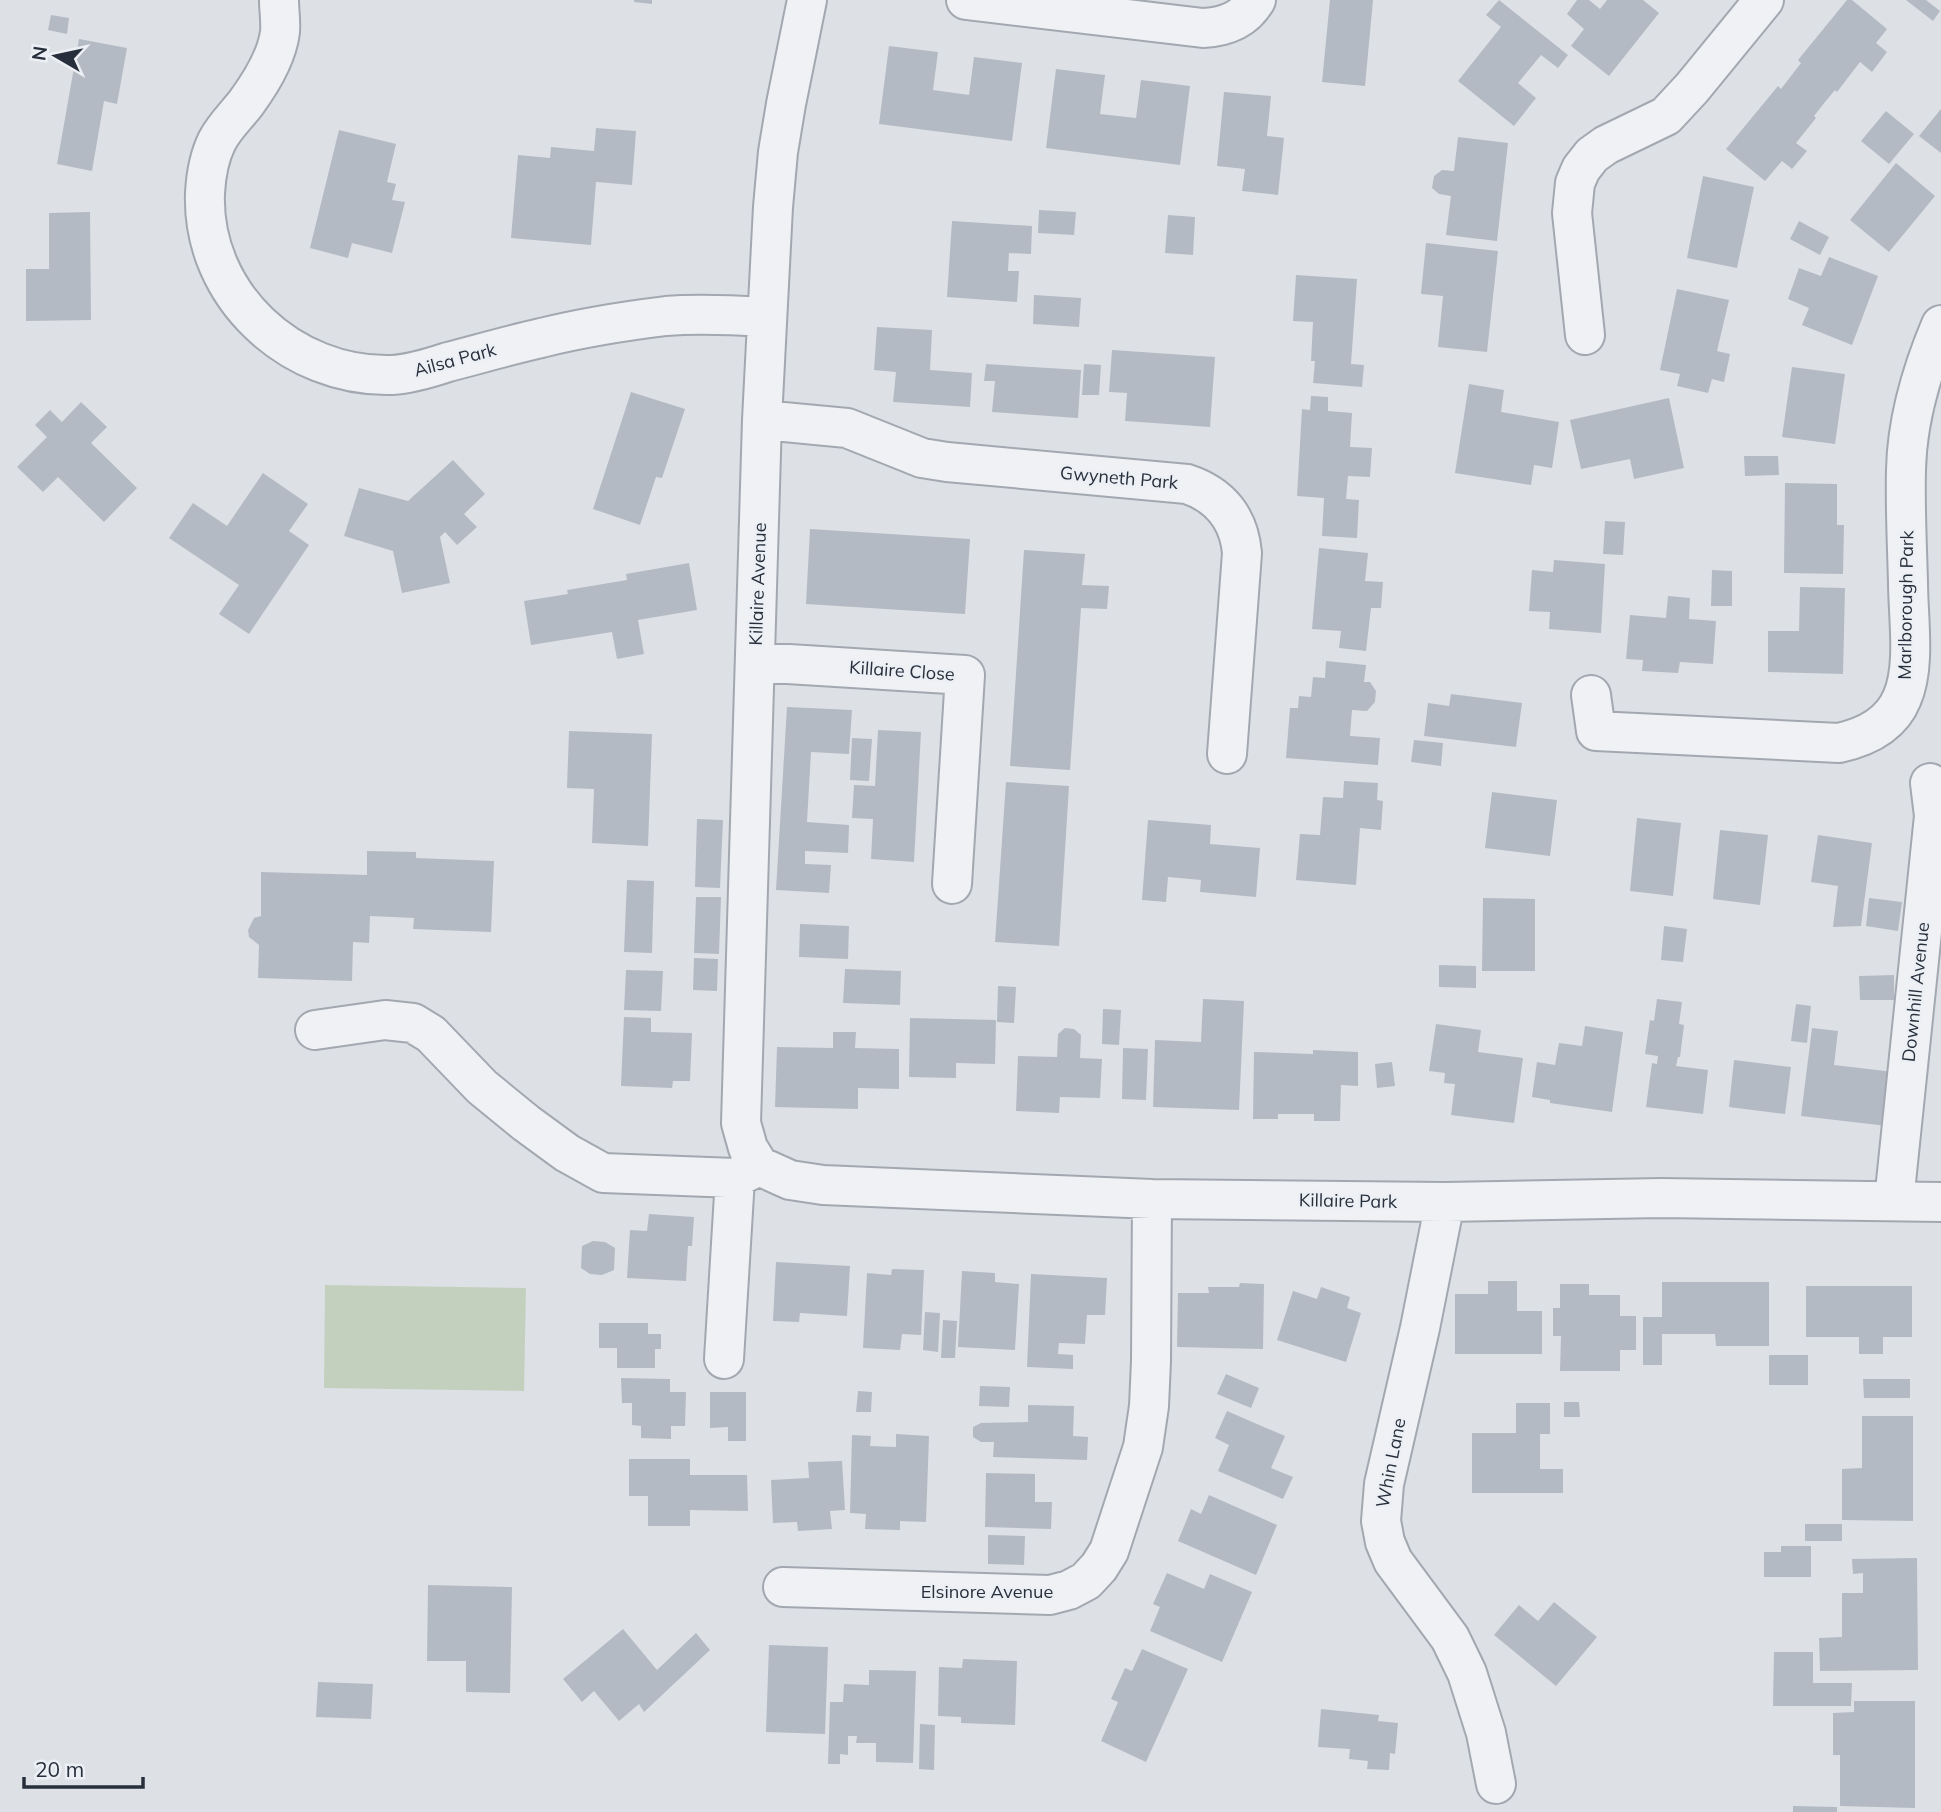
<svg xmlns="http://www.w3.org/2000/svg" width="1941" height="1812" font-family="Mulish,sans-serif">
<rect width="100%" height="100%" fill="#dde1e6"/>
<!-- green -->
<path fill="#c3d0be" d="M325 1285 526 1288 524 1391 324 1388Z"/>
<!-- building -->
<path fill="#b4bac3" d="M634 0H652V4L634 2Z
M1330 0H1373L1365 86 1322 82Z
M1499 0 1568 55 1558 68 1541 55 1518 83 1536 98 1514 126 1458 81 1501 27 1486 15Z
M1577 0H1589L1600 9 1607 0H1643L1659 13 1609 76 1571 46 1584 29 1567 14Z
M1847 0H1852L1887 29 1876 43 1887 52 1872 72 1860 62 1837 92 1835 90 1825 102 1814 116 1816 118 1796 143 1807 151 1792 169 1782 161 1765 181 1726 149 1778 86 1781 89 1801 63 1798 60Z
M1906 0H1926L1940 11 1933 21Z
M51 15 69 18 67 34 48 30Z
M79 39 127 48 117 104 104 101 92 171 57 164Z
M889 46 938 52 933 90 969 95 974 57 1022 63 1012 141 879 124Z
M1056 69 1105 75 1100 114 1136 118 1141 80 1190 86 1180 165 1046 148Z
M1224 92 1271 96 1267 136 1284 138 1278 195 1242 191 1245 169 1217 166Z
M1941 109V153L1919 136Z
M1886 111 1914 134 1889 164 1861 141Z
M596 128 636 131 632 185 596 182 591 245 511 238 518 155 550 158 551 147 594 151Z
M339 130 396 144 387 182 396 184 392 200 405 202 392 253 352 243 348 258 310 248Z
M1458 137 1508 143 1497 241 1446 235 1451 196 1439 194 1432 188 1434 176 1442 170 1454 171Z
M1896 163 1935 196 1889 252 1850 220Z
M1703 176 1754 187 1737 268 1687 258Z
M1039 210 1076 212 1074 235 1038 233Z
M90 212 91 320 26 321V269H49V213Z
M1168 215 1195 217 1193 255 1165 253Z
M952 221 1032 226 1031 254 1009 253 1008 271H1019L1017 302 947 297Z
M1799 221 1829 237 1820 255 1790 239Z
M1426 243 1498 251 1487 352 1438 347 1443 296 1421 294Z
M1829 257 1878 276 1852 345 1802 325 1809 308 1788 299 1799 268 1821 276Z
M1296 275 1357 279 1351 364 1364 365 1362 387 1313 383 1315 361H1311L1313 322 1293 321Z
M1677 289 1729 300 1717 351 1730 354 1724 382 1712 379 1708 393 1677 386 1680 374 1660 370Z
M1034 295 1081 298 1079 327 1033 324Z
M877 327 932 330 930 370 972 373 970 407 893 402 896 372 874 370Z
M1112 350 1215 357 1210 427 1125 421 1127 393 1109 392Z
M986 364 1081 370 1078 418 992 412 995 381H984Z
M1084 364 1101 365 1099 395H1082Z
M1792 367 1845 374 1835 444 1782 437Z
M1469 384 1504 390 1501 412 1559 422 1552 468 1534 465 1531 485 1455 473Z
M631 392 685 409 662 478 656 477 640 525 593 509Z
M1311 396 1328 397V411L1352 413 1350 447 1372 448 1370 477 1348 476 1346 499 1359 500 1357 538 1322 536 1324 498 1297 496 1302 409 1310 410Z
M1669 398 1684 468 1634 479 1630 459 1581 469 1570 420Z
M81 402 107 427 91 443 137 488 104 522 58 477 43 492 17 467 47 437 35 425 50 410 62 422Z
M1744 456H1778L1779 475 1745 476Z
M453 460 485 494 464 514 477 527 457 545 445 532 440 537 450 583 402 593 393 551 344 536 359 488 408 501Z
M263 473 308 504 289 531 309 545 249 634 219 614 239 585 169 538 193 503 227 526Z
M1785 483 1837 484V525H1844L1843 574 1784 573Z
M1605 521 1625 522 1623 555 1603 554Z
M810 529 970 539 965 614 806 604Z
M1319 548 1368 553 1365 581 1383 582 1381 608H1371L1366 651 1339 648 1341 631 1312 629Z
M1024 550 1085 554 1082 585 1109 586 1107 609 1081 608 1070 770 1010 766Z
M1554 560 1605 564 1601 633 1549 629 1550 612 1529 611 1532 570 1553 572Z
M689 563 697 610 638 620 644 654 617 659 612 632 531 645 524 601 568 594 567 590 627 580 626 574Z
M1712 570 1732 571V606H1711Z
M1800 587 1845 588 1843 674 1768 672V631H1799Z
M1668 596 1690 598 1689 619 1716 621 1713 664 1680 662 1678 673 1642 671 1643 660 1626 659 1630 615 1666 618Z
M1326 661 1366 665 1364 682H1370L1376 691 1375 702 1367 711 1352 710 1350 736 1380 738 1378 765 1286 758 1290 708H1298L1299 696 1311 697 1313 677 1325 678Z
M1451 694 1522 703 1516 747 1424 736 1428 703 1449 706Z
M787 707 852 710 849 754 811 752 807 822 849 825 848 853 805 851V864L831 865 829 893 776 890Z
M878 730 921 732 914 862 871 859 873 819 852 818 854 785 875 786Z
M569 731 652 734 648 846 592 843 594 789 567 788Z
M852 738 872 739 869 781 850 780Z
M1414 740 1443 743 1441 766 1411 762Z
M1344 781 1378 783 1377 800 1383 801 1381 830 1360 828 1356 885 1296 880 1300 834 1320 835 1323 797 1343 798Z
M1006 782 1069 786 1059 946 995 942Z
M1492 792 1557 800 1550 856 1485 848Z
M1637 818 1681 823 1673 896 1630 891Z
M697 819 723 820 720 888 695 887Z
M1148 820 1211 825 1210 844 1260 848 1256 897 1200 892 1201 880 1168 877 1166 902 1142 900Z
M1720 830 1768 835 1760 905 1713 899Z
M1818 835 1872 843 1861 926 1833 927 1838 886 1811 882Z
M367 851 416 852V858L494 861 491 932 413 929 414 918 370 916 369 943 353 942 352 981 258 978 259 945 249 937 248 930 254 918 261 916V872L367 875Z
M627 880 654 881 652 953 624 952Z
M696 897H721L719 954 694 953Z
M1483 898 1535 899V971H1482Z
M1869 898 1902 902 1898 931 1866 926Z
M800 924 849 926 848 959 799 957Z
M1664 926 1687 929 1683 962 1661 960Z
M694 958 718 959 717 991 693 990Z
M1439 965 1476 966V988L1439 987Z
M845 969 901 971 900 1005 843 1003Z
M626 970 663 971 661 1011 624 1010Z
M1894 975V1000H1860L1859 976Z
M998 986 1016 987 1014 1023 997 1022Z
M1203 999 1244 1001 1239 1110 1153 1107 1155 1040 1201 1042Z
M1657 999 1682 1002 1679 1024 1684 1025 1680 1057H1678L1676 1066 1708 1070 1703 1114 1646 1107 1652 1063 1657 1064 1658 1056 1645 1054 1650 1020 1654 1021Z
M1796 1004 1811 1006 1807 1043 1791 1041Z
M1103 1009 1121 1010 1119 1045 1102 1044Z
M624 1017 651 1018V1032L692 1033 690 1081H673L672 1088 621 1086Z
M910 1018 996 1020 995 1064 956 1063V1078L909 1077Z
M1436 1024 1481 1030 1478 1052 1523 1058 1514 1123 1451 1115 1455 1084 1444 1083 1445 1073 1429 1071Z
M1585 1026 1623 1032 1612 1112 1550 1103V1100L1532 1097 1537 1062 1555 1065 1559 1043 1582 1046Z
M1065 1028 1074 1029 1081 1035 1080 1058 1102 1059 1100 1098 1060 1097 1059 1113 1016 1111 1018 1056 1057 1057 1058 1034Z
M1812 1028 1838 1031 1834 1065 1894 1072 1887 1126 1801 1116Z
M833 1032H856L855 1048 899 1049V1089L858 1088V1109L775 1107 777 1047 833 1048Z
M1123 1048 1148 1049 1146 1100 1122 1099Z
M1313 1050 1358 1052V1086L1341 1085 1340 1121H1314V1114H1278V1119H1253L1254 1052 1313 1054Z
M1734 1060 1791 1067 1785 1114 1729 1107Z
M1392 1062 1395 1086 1377 1088 1375 1064Z
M649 1214 694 1217 692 1246H688L686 1281 627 1278 630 1230 647 1231Z
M593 1241 605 1242 615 1248 614 1270 602 1275 590 1274 581 1268 582 1246Z
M776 1262 850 1266 847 1316 800 1313 799 1322 773 1321Z
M892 1269 924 1270 921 1335 902 1334 900 1350 863 1348 867 1273 891 1275Z
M962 1271 995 1273V1282L1019 1284 1015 1350 958 1347Z
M1031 1274 1107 1278 1105 1315H1087L1085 1344 1059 1343 1058 1354 1073 1355V1369L1027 1367Z
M1488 1281H1517V1311H1542V1354H1455V1294H1488Z
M1662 1282H1769V1346H1716L1715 1334H1662V1365H1643V1317H1662Z
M1240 1283 1264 1284 1263 1349 1177 1347 1178 1293H1209L1208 1287H1239Z
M1560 1284H1589V1295H1620V1316H1636V1350H1620V1371H1560L1561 1336H1553V1308H1560Z
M1806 1286H1912V1337H1883V1354H1859V1337H1806Z
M1321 1287 1350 1297 1347 1308 1361 1313 1346 1362 1277 1340 1293 1291 1317 1299Z
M925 1312 940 1313 938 1352 923 1350Z
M943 1320 957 1321 955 1358H941Z
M599 1323H648V1334H661V1349H655V1368H617V1348H599Z
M1769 1355H1808V1385H1769Z
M1226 1374 1259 1388 1251 1408 1217 1394Z
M621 1378 670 1379V1392H686L685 1426H671V1439L641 1438V1426L632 1425V1403H622Z
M1863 1379H1910V1398H1864Z
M980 1386 1010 1387 1009 1407 979 1406Z
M858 1391 872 1392 871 1412H856Z
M710 1392H746V1441H728V1427L710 1428Z
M1564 1402H1579L1580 1417H1564Z
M1516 1403H1550V1434H1540V1469H1563V1493H1472V1433H1516Z
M1028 1405 1074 1406 1073 1436 1088 1437 1087 1460 993 1457 994 1442H981L973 1437V1427L981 1423 1028 1422Z
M1227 1411 1285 1436 1271 1468 1293 1477 1283 1499 1218 1471 1229 1445 1215 1438Z
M1862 1416H1913V1521L1842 1520V1469L1862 1468Z
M896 1434 929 1436 926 1522 900 1521V1530L865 1529 866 1514 850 1513 852 1435 871 1436 870 1446 896 1447Z
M629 1459H690V1475H747L748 1511 690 1510V1526H648V1496H629Z
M842 1461 845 1510 830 1511 832 1529 798 1531 797 1522 773 1523 771 1480 809 1478 808 1462Z
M986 1473 1035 1474V1502H1052L1051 1529 985 1527Z
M1209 1495 1277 1525 1256 1575 1178 1541 1191 1509 1201 1514Z
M1805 1524H1842V1541H1805Z
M988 1535 1025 1536 1024 1565 988 1564Z
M1781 1546H1811V1577H1764V1552H1781Z
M1917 1558 1918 1670 1820 1671 1819 1638 1842 1637V1593H1863V1573L1853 1574 1852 1559Z
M1167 1573 1204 1589 1210 1574 1252 1592 1222 1662 1150 1631 1160 1607 1153 1604Z
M428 1585 512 1587 510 1693 466 1692V1661H427Z
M1554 1602 1597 1637 1556 1686 1494 1635 1519 1605 1538 1621Z
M623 1629 657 1670 696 1633 710 1650 644 1712 639 1704 619 1721 594 1691 582 1702 563 1679Z
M769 1645 828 1647 825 1734 766 1732Z
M1142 1649 1188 1669 1146 1762 1101 1741 1118 1702 1111 1699 1125 1668 1132 1671Z
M1774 1652H1813V1683H1852L1851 1706H1773Z
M963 1659 1017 1661 1015 1725 961 1723V1717L938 1716 939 1667 962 1668Z
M869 1670 916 1671 913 1763 876 1762V1743H856L857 1736H848V1755L840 1754V1764H828L830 1702H843L844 1684 869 1685Z
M318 1682 373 1684 371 1719 316 1717Z
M1854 1701H1915V1808L1840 1806V1755H1833V1713L1854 1712Z
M1321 1709 1379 1715 1378 1721 1398 1723 1395 1754 1390 1753 1389 1770 1367 1769 1368 1761 1349 1759 1350 1749 1318 1747Z
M920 1724 935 1725 934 1770 919 1769Z
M1793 1806 1837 1807V1812H1793Z"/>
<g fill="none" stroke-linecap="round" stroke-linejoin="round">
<!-- minor casing -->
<g stroke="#a3a8b0" stroke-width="42">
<path id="minor" d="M279 0C279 10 281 22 280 32 277 56 260 84 246 103 236 116 224 127 217 141 209 157 206 175 205 193 201 295 291 378 392 375 411 374 430 368 448 362 479 354 510 345 541 338 581 328 625 321 666 316 699 313 735 315 767 317
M966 0 1203 28C1225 27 1244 20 1256 0
M1585 335 1572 213 1575 183 1581 169 1592 155 1606 145 1666 116 1692 88 1764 0
M762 420 847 428 922 458 947 462 1187 484C1220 495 1239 518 1242 553L1227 754
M756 662 965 675 952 884
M1591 695 1596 731 1839 743C1866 737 1891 725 1902 698 1916 666 1908 617 1908 582 1907 545 1905 507 1906 470 1907 420 1922 370 1941 325
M315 1030 385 1020 413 1023 431 1034 482 1087 526 1123 567 1153 603 1173 735 1178
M759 1166 790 1180 823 1185 1152 1199 1445 1202 1662 1198 1941 1202
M759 1166 748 1148 741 1123 762 420 773 207 778 152 786 104 807 0
M1894 1201 1934 816 1930 783
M1445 1202 1420 1328 1384 1484 1381 1521 1385 1542 1393 1561 1450 1638 1467 1673 1486 1733 1496 1784
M724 1359 735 1178 757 1167
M783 1587 1050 1595 1069 1590 1086 1581 1099 1567 1109 1551 1143 1447 1149 1406 1151 1361 1152 1199"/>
</g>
<!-- minor -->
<use href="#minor" stroke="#eff1f5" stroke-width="38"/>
</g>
<g text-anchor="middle" stroke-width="5" stroke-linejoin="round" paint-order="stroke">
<!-- street labels -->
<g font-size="18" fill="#272f3c" stroke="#eceff4">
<text transform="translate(455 360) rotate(-15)" y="6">Ailsa Park</text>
<text transform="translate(1119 478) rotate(5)" y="6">Gwyneth Park</text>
<text transform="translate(758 584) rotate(-88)" y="6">Killaire Avenue</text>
<text transform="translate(1906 605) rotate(-89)" y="6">Marlborough Park</text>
<text transform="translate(902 671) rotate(4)" y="6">Killaire Close</text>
<text transform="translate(1916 992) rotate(-84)" y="6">Downhill Avenue</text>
<text transform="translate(1348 1201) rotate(1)" y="6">Killaire Park</text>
<text transform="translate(1391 1463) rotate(-79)" y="6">Whin Lane</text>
<text x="987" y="1598">Elsinore Avenue</text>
</g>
</g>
<!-- north arrow -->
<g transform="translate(56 56) rotate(279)" stroke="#eceff4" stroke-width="5" paint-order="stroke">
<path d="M0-5L12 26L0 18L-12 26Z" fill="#272f3c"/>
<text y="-10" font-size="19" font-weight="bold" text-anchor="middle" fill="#272f3c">N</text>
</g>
<!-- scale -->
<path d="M24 1777v10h119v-10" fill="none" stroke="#272f3c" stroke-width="3.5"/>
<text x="35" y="1777" font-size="21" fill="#272f3c" stroke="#eceff4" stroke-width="5" paint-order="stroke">20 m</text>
</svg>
